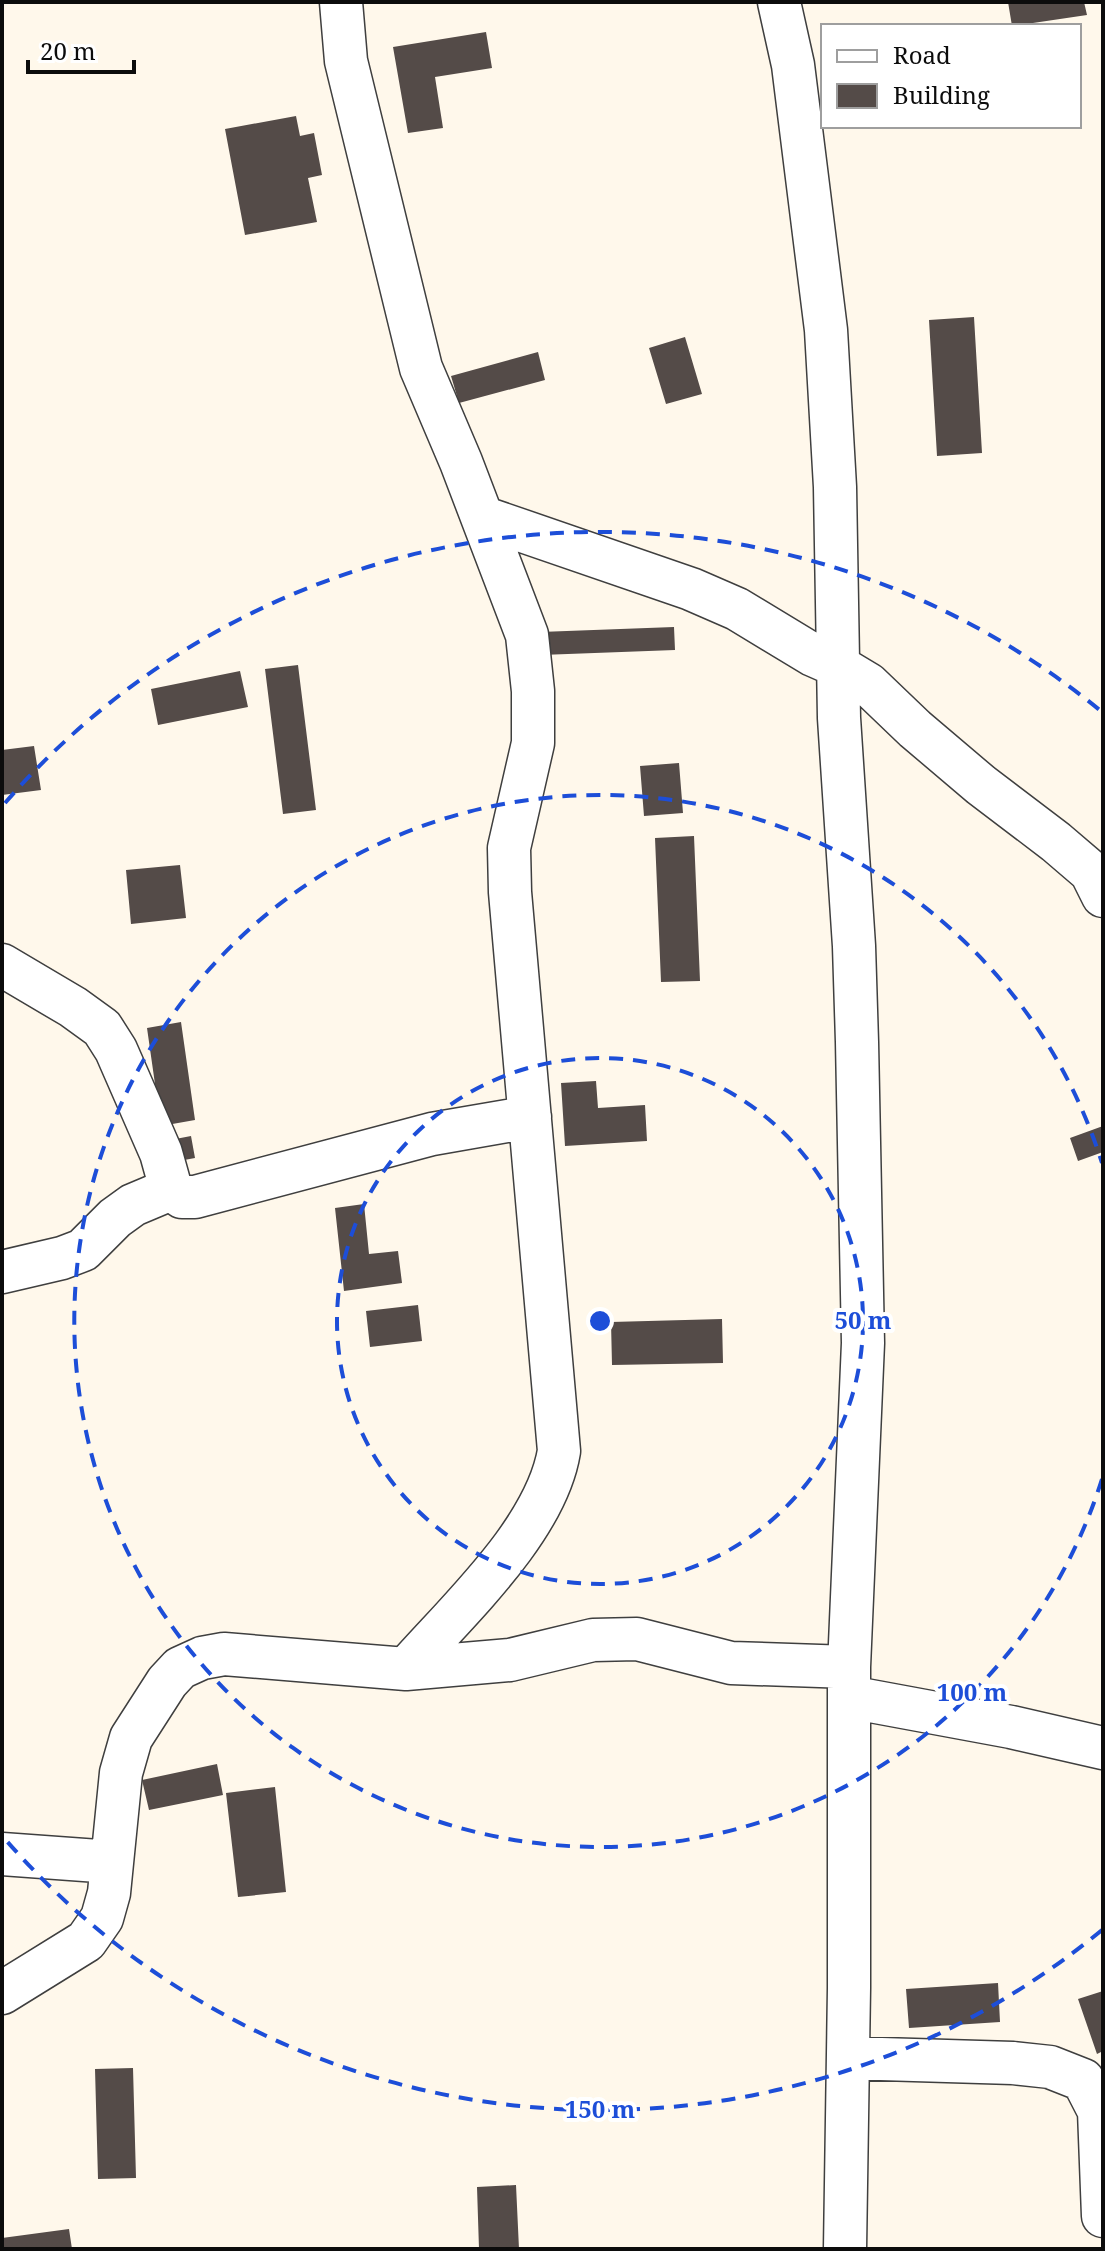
<svg xmlns="http://www.w3.org/2000/svg" width="1105" height="2251" font-family="'Noto Serif',serif">
<rect width="100%" height="100%" fill="#fff8eb"/>
<!-- building -->
<path fill="#544b48" d="M1008 2H1084L1087 15 1012 26Z
M486 32 492 68 435 77 443 128 408 133 393 47Z
M296 116 300 136 314 133 322 175 308 178 317 222 245 235 225 129Z
M974 317 982 453 937 456 929 320Z
M685 337 702 394 666 404 649 348Z
M538 352 545 380 459 403 451 376Z
M674 627 675 650 541 655 540 632Z
M298 665 316 810 283 814 265 669Z
M240 671 248 707 158 725 151 689Z
M34 746 41 790 2 795V750Z
M679 763 683 813 644 816 640 766Z
M694 836 700 981 661 982 655 838Z
M180 865 186 918 131 924 126 870Z
M181 1022 195 1120 161 1126 147 1028Z
M596 1081 598 1108 645 1105 647 1141 565 1146 561 1083Z
M1103 1126V1152L1078 1161 1070 1138Z
M191 1136 195 1158 168 1163 165 1141Z
M364 1204 369 1254 398 1251 402 1283 344 1291 335 1208Z
M418 1305 422 1341 370 1347 366 1311Z
M722 1319 723 1363 612 1365 611 1322Z
M217 1764 223 1795 149 1810 142 1780Z
M275 1787 286 1892 238 1897 226 1793Z
M998 1983 1000 2022 909 2028 906 1989Z
M1103 1991V2051L1097 2054 1078 1999Z
M133 2068 136 2178 98 2179 95 2069Z
M516 2185 519 2249H479L477 2187Z
M69 2229 72 2249H2V2238Z"/>
<g fill="none" stroke-linecap="round" stroke-linejoin="round">
<!-- street casing -->
<g stroke="#3f3f3f" stroke-width="45">
<path id="street" d="M341 2 346 61 421 368 461 462 527 635 533 691V743L509 848 510 892 559 1451C546 1530 458 1610 406 1669
M779 2 793 65 826 330 835 487 839 718 854 946 857 1042 863 1343 849 1667V1988L845 2249
M482 517 691 589 737 609 813 655 838 666 868 684 915 729 981 785 1056 842 1091 872 1103 896
M2 965 73 1007 102 1028 116 1050 161 1153 171 1189 182 1197H195L432 1134 530 1117
M2 1272 62 1258 83 1250 115 1218 133 1205 171 1189
M849 1697 1011 1727 1103 1748
M2 1854 112 1862
M2 1993 86 1941 102 1918 109 1893 121 1773 131 1738 167 1682 180 1668 202 1658 224 1654 406 1669 510 1660 593 1640 637 1639 731 1663 849 1667
M848 2058 1013 2063 1050 2067 1083 2080 1099 2111 1103 2216"/>
</g>
<!-- street -->
<use href="#street" stroke="#fff" stroke-width="42"/>
</g>
<!-- distance rings -->
<g fill="none" stroke="#1d4ed8" stroke-width="4" stroke-dasharray="14 10">
<circle cx="600" cy="1321" r="263"/>
<path d="M1102 1479A526 526 0 1 1 1102 1163"/>
<path d="M1102 1930A789 789 0 0 1 5 1839M5 803A789 789 0 0 1 1102 712"/>
</g>
<circle cx="600" cy="1321" r="12" fill="#1d4ed8" stroke="#fff" stroke-width="4"/>
<g font-size="24" text-anchor="middle" font-weight="bold" fill="#1d4ed8" stroke="#fff" stroke-width="8" stroke-linejoin="round" paint-order="stroke">
<text x="863" y="1329">50 m</text>
<text x="972" y="1701">100 m</text>
<text x="600" y="2118">150 m</text>
</g>
<!-- border -->
<rect width="1105" height="2251" fill="none" stroke="#0c0c0c" stroke-width="8"/>
<!-- legend -->
<rect x="821" y="24" width="260" height="104" fill="#ffffff" stroke="#9e9e9e" stroke-width="2"/>
<rect x="837" y="50" width="40" height="12" fill="#ffffff" stroke="#9e9e9e" stroke-width="2"/>
<text x="893" y="64" font-size="24" fill="#0c0c0c">Road</text>
<rect x="837" y="84" width="40" height="24" fill="#544b48" stroke="#9e9e9e" stroke-width="2"/>
<text x="893" y="104" font-size="24" fill="#0c0c0c">Building</text>
<!-- scale -->
<path d="M28 60v12h106v-12" fill="none" stroke="#0c0c0c" stroke-width="4"/>
<text x="40" y="60" font-size="24" fill="#0c0c0c" stroke="#ffffff" stroke-width="6" paint-order="stroke">20 m</text>
</svg>
